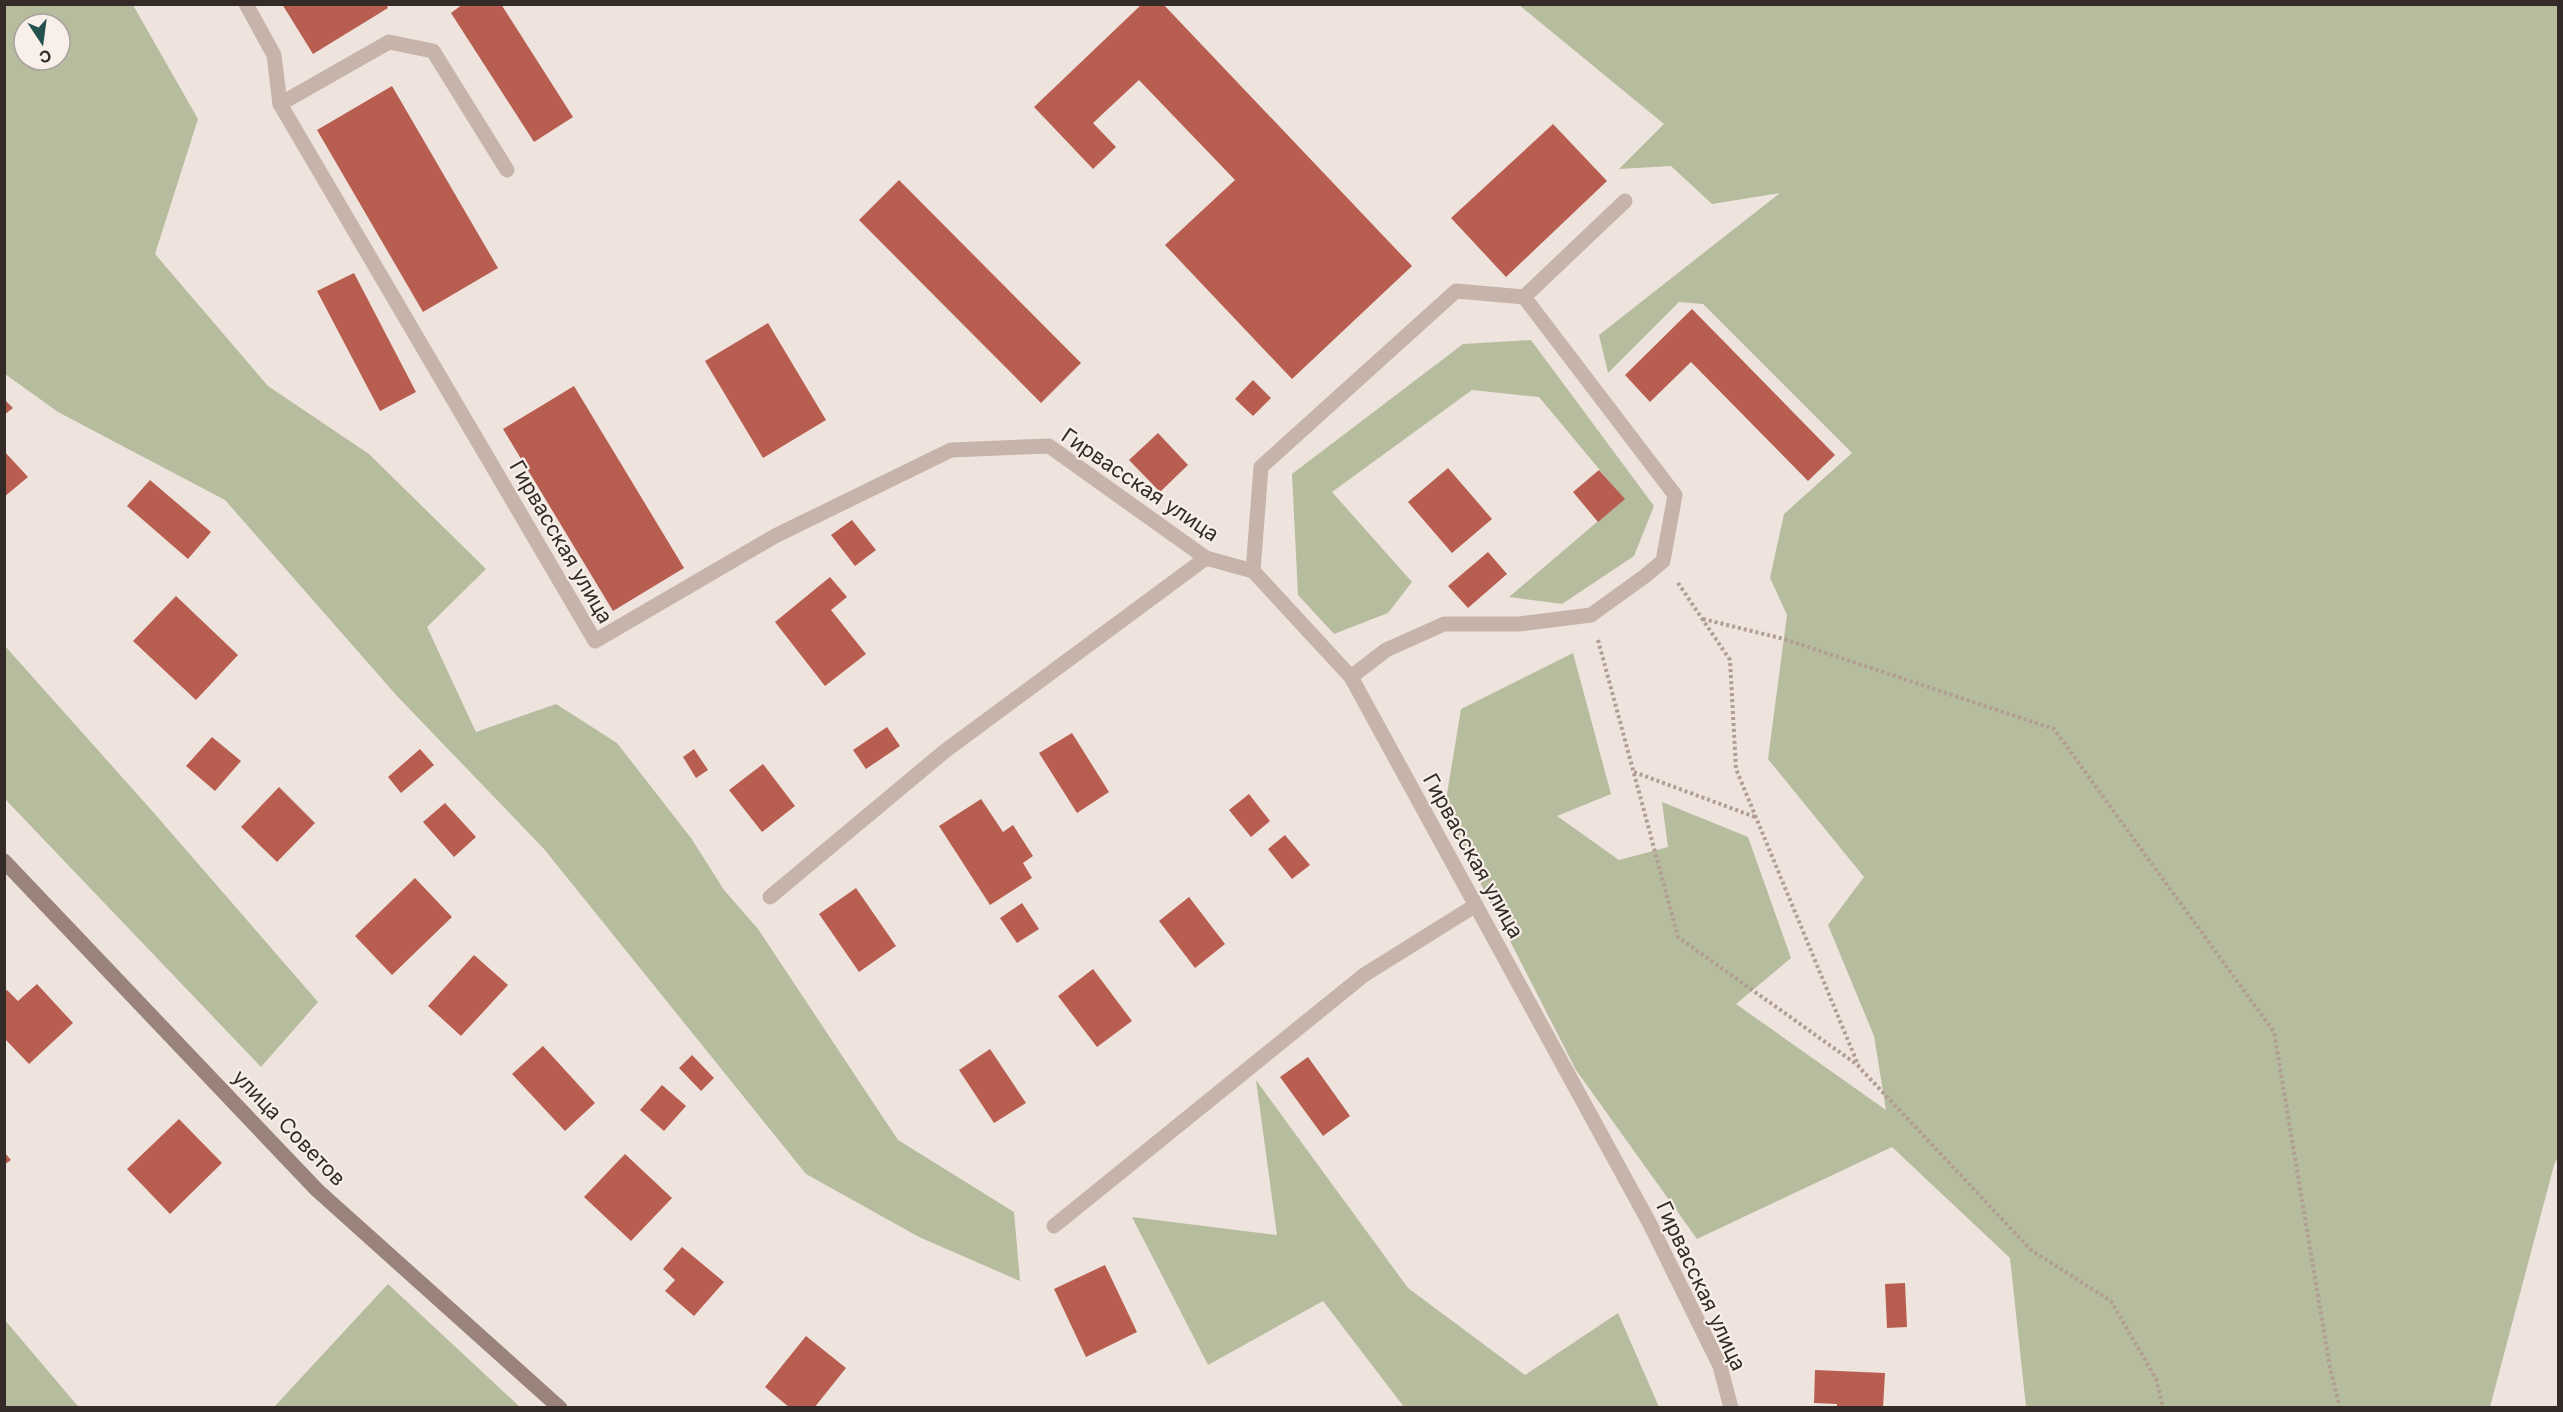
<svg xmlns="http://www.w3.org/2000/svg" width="2563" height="1412" font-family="Inter,sans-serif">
<rect width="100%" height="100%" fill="#efe4dd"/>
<!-- green -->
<path fill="#b6bc9e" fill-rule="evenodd" d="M5 4 133 5 198 119 155 254 268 386 369 454 486 569 427 627 476 732 556 704 617 743 691 838 724 890 758 929 898 1140 1014 1212 1020 1281 919 1237 806 1174 544 849 397 696 225 500 58 412 5 374ZM24 24H60V60H24Z
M1519 5H2558V1157L2554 1165 2490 1407H2026L2010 1258 1892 1147 1697 1239 1576 1070 1444 812 1461 709 1573 653 1611 794 1557 816 1619 860 1668 847 1662 802 1748 837 1791 958 1736 1004 1886 1110 1874 1036 1828 925 1864 877 1768 759 1787 615 1770 578 1784 514 1852 453 1703 304 1679 302 1608 373 1599 335 1780 193 1712 204 1671 166 1619 169 1664 124Z
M1531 340 1654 506 1634 556 1562 604 1509 597 1624 499 1539 397 1472 390 1332 492 1412 582 1388 613 1334 634 1298 595 1292 474 1463 344Z
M5 646 154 813 318 1002 261 1067 5 799Z
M1256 1080 1408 1288 1525 1375 1618 1313 1659 1407H1404L1323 1301 1208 1365 1132 1217 1277 1235Z
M388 1284 520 1407H274Z
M4 1319 76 1404 80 1407H5Z"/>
<!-- building -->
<path fill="#b85e51" d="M282 4H386L388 8 313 54Z
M463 4H501L573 117 534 142 451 13Z
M1142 4H1163L1412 266 1292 379 1165 245 1235 180 1139 80 1093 123 1116 147 1093 169 1034 107Z
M392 86 498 268 423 312 317 130Z
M1553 124 1607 181 1506 277 1451 218Z
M899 180 1081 363 1041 403 859 220Z
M354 273 416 392 380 411 317 291Z
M1692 309 1835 455 1808 481 1691 362 1650 402 1625 375Z
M768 323 826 420 763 458 705 361Z
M1253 380 1271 398 1253 416 1235 399Z
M574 386 684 568 613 611 503 429Z
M4 399 13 408 4 415Z
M1158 433 1188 465 1160 492 1129 460Z
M4 451 28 477 4 497Z
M1448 468 1492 519 1452 553 1408 502Z
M1599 470 1625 499 1598 522 1573 492Z
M150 480 211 532 188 559 127 506Z
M852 520 876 550 855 566 831 535Z
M1488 552 1507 574 1468 608 1448 586Z
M830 577 847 597 831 610 866 654 825 686 775 622Z
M176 596 238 655 196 700 133 641Z
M887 727 900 746 866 769 853 750Z
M1072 733 1109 792 1077 813 1039 753Z
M212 737 241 761 215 791 186 766Z
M420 749 434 765 401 793 388 777Z
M694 749 708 770 696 778 683 757Z
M763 764 795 806 762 832 729 790Z
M279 787 315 823 277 862 241 827Z
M1249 794 1270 821 1251 837 1229 810Z
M981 799 1003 832 1013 825 1033 856 1023 863 1032 878 990 905 939 826Z
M445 803 476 837 454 857 423 822Z
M1285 835 1310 865 1292 879 1268 849Z
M415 878 452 917 392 975 355 936Z
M856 888 896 946 859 972 819 914Z
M1189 897 1225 944 1195 968 1159 921Z
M1022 903 1039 929 1017 943 1000 918Z
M474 955 508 985 461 1036 428 1006Z
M1093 969 1132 1021 1097 1047 1058 996Z
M37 984 73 1023 29 1064 4 1038V993L7 990 18 1001Z
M543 1046 595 1103 565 1131 512 1074Z
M990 1049 1026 1103 994 1123 959 1070Z
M692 1055 714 1078 701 1091 679 1068Z
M1308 1057 1350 1116 1323 1136 1280 1077Z
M662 1085 686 1106 664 1131 640 1110Z
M179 1119 222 1163 170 1214 127 1169Z
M4 1152 11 1160 4 1165Z
M625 1154 672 1198 631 1241 584 1197Z
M682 1247 724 1282 694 1316 665 1291 675 1280 663 1269Z
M1105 1265 1137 1332 1086 1357 1054 1289Z
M1905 1283 1907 1327 1887 1328 1885 1284Z
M806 1336 846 1368 814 1408H790L765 1387Z
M1815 1370 1885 1373 1883 1408H1837V1404L1814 1403Z"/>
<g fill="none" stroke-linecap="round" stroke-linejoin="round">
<!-- path -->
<path stroke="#b19d94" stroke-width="4" stroke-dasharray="3 3" stroke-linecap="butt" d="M1678 583 1730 660 1736 769 1859 1067 2031 1250 2111 1301 2156 1379 2163 1408
M1703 619 1784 639 2054 729 2274 1032 2330 1368 2340 1408
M1598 640 1678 937 1859 1066
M1634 772 1755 817"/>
<!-- lane -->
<path stroke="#c6b3aa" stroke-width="15" d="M280 104 389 42 433 51 507 170
M1253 571 1261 467 1456 291 1524 297 1625 201
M1351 677 1386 650 1444 624H1519L1591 615 1645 576 1663 561 1675 495 1524 297
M770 897 945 751 1206 558
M1054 1226 1364 975 1476 905"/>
<!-- street -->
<path stroke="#c6b3aa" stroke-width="15" d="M246 4 274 55 280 104 595 641 775 536 951 450 1049 446 1206 558 1253 571 1351 677 1650 1224 1720 1366 1731 1408"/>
<!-- secondary -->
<path stroke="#99837b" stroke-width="15" d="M4 861 317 1190 560 1408"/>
</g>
<g text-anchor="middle" stroke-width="4.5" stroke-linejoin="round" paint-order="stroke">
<!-- street labels -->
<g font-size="21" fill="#342b29" stroke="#f7efe8">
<text transform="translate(1140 485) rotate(34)" y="7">Гирвасская улица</text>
<text transform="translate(561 542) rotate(60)" y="7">Гирвасская улица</text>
<text transform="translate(1473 856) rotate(61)" y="7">Гирвасская улица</text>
<text transform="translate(289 1128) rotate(46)" y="7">улица Советов</text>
<text transform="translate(1701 1286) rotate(65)" y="7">Гирвасская улица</text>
</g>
</g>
<!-- border -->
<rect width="2563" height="1412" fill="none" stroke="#342b29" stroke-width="12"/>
<!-- north arrow -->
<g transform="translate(42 42) rotate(167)"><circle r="28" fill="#f7efe8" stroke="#a9a19c" stroke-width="1.5"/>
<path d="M0-4.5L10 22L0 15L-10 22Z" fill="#23514e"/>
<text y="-9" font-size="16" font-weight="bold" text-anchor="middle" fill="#342b29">С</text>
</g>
</svg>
